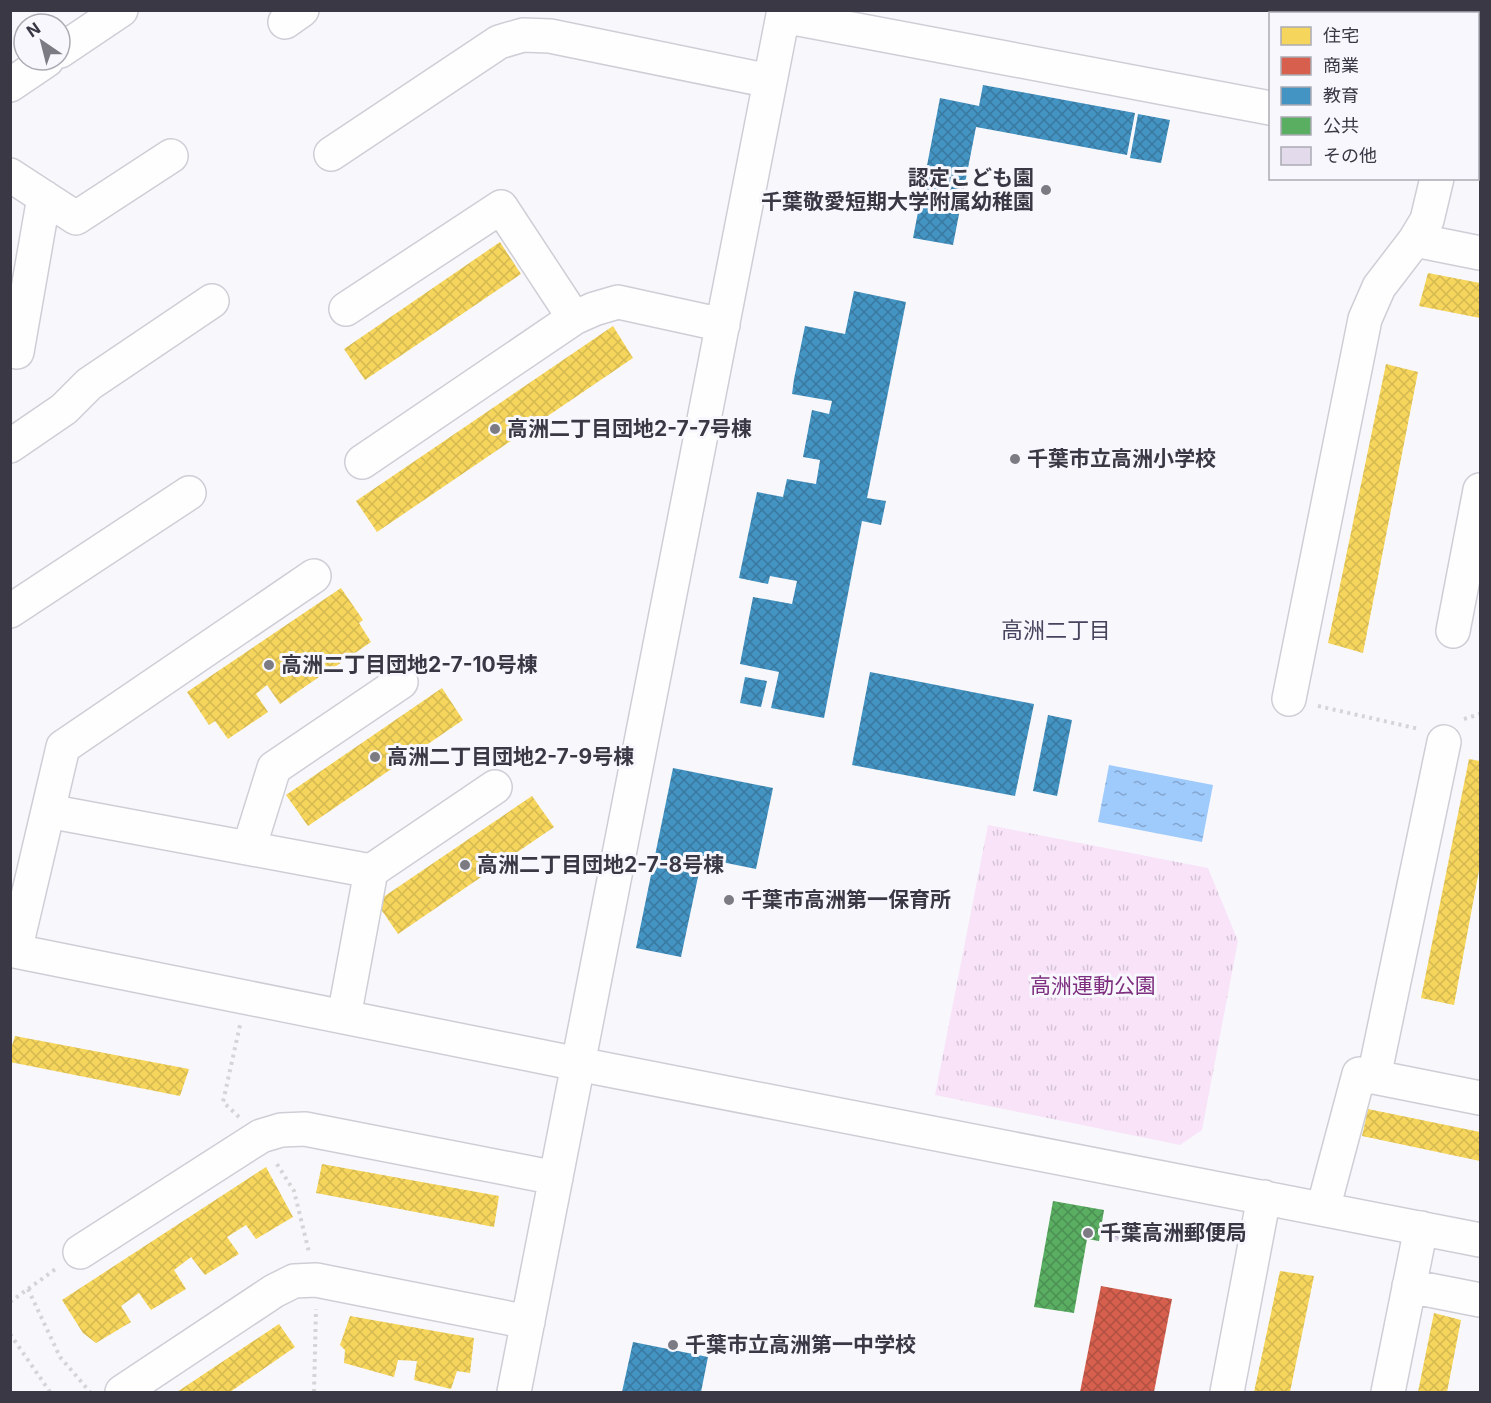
<svg xmlns="http://www.w3.org/2000/svg" width="1491" height="1403" font-family="Inter,'Noto Sans JP',sans-serif">
<defs>
<pattern id="grass-tufts" width="24" height="20" patternUnits="userSpaceOnUse" patternTransform="scale(1.5)"><rect width="24" height="20" fill="#f8e3f9"/><path d="M3 7l-1-3M5 7V3M7 7l1-3M15 17l-1-3M17 17v-4M19 17l1-3" fill="none" stroke="#d5c4d7"/></pattern>
<pattern id="water-ripples" width="26" height="14" patternUnits="userSpaceOnUse" patternTransform="scale(1.5)"><rect width="26" height="14" fill="#9fcafc"/><path d="M2 4q2-2 4 0t4 0M15 11q2-2 4 0t4 0" fill="none" stroke="#83a5ce"/></pattern>
<pattern id="homes-cross-hatch" width="8" height="8" patternUnits="userSpaceOnUse" patternTransform="scale(1.5)"><rect width="8" height="8" fill="#f6d55c"/><path d="M0 0l8 8M0 8l8-8" fill="none" stroke="#d4b851"/></pattern>
<pattern id="shops-cross-hatch" width="8" height="8" patternUnits="userSpaceOnUse" patternTransform="scale(1.5)"><rect width="8" height="8" fill="#d6604d"/><path d="M0 0l8 8M0 8l8-8" fill="none" stroke="#af5042"/></pattern>
<pattern id="schools-cross-hatch" width="8" height="8" patternUnits="userSpaceOnUse" patternTransform="scale(1.5)"><rect width="8" height="8" fill="#4393c3"/><path d="M0 0l8 8M0 8l8-8" fill="none" stroke="#3979a0"/></pattern>
<pattern id="public-cross-hatch" width="8" height="8" patternUnits="userSpaceOnUse" patternTransform="scale(1.5)"><rect width="8" height="8" fill="#5aae61"/><path d="M0 0l8 8M0 8l8-8" fill="none" stroke="#4b8f52"/></pattern>
<pattern id="building-cross-hatch" width="8" height="8" patternUnits="userSpaceOnUse" patternTransform="scale(1.5)"><rect width="8" height="8" fill="#e3daec"/><path d="M0 0l8 8M0 8l8-8" fill="none" stroke="#c4bccc"/></pattern>
</defs>
<rect width="100%" height="100%" fill="#f8f8fc"/>
<!-- grass -->
<path fill="url(#grass-tufts)" d="M988 825 1208 868 1238 941 1202 1130 1180 1145 935 1095Z"/>
<!-- water -->
<path fill="url(#water-ripples)" d="M1109 765 1213 785 1202 842 1098 822Z"/>
<!-- homes -->
<path fill="url(#homes-cross-hatch)" d="M1345 10H1381V14H1344Z
M500 242 521 274 365 380 344 349Z
M1428 273 1480 283V318L1419 306Z
M613 326 633 358 377 532 356 501Z
M1386 364 1418 372 1363 653 1328 643Z
M341 588 363 620 359 623 371 642 329 671 317 652 307 659 319 677 280 704 267 685 256 694 268 712 228 739 215 721 209 725 187 692Z
M442 688 463 720 308 826 286 795Z
M1469 759 1480 761V865L1454 1005 1421 998Z
M532 796 554 827 398 934 376 902Z
M15 1036 189 1069 180 1096 10 1062V1052Z
M1368 1109 1480 1132V1161L1362 1136Z
M322 1164 499 1196 494 1227 316 1193Z
M266 1167 293 1217 256 1239 246 1225 227 1237 239 1254 205 1275 191 1257 174 1270 186 1289 151 1310 139 1293 121 1306 131 1322 96 1343 83 1333 62 1300Z
M1280 1271 1314 1276 1290 1392H1254Z
M1434 1313 1461 1320 1447 1392H1418Z
M350 1316 474 1338 470 1373 457 1371 451 1389 414 1380 417 1361 398 1360 394 1377 344 1363 345 1350 340 1345Z
M279 1324 295 1347 230 1392H177Z"/>
<!-- shops -->
<path fill="url(#shops-cross-hatch)" d="M1101 1286 1172 1299 1154 1392H1080Z"/>
<!-- schools -->
<path fill="url(#schools-cross-hatch)" d="M983 85 1135 113 1127 155 976 127 953 245 913 238 940 98 979 106Z
M1138 114 1170 120 1161 163 1130 158Z
M854 291 906 302 867 498 886 501 881 525 862 521 824 718 771 708 779 672 740 664 753 597 792 604 797 581 770 576 768 584 739 578 757 492 783 497 787 479 816 484 820 460 803 457 812 410 829 414 832 401 792 394 794 379 805 326 845 334Z
M870 672 1034 704 1015 796 852 765Z
M745 677 767 681 761 707 740 703Z
M1048 715 1072 720 1057 796 1033 791Z
M673 768 773 788 756 869 702 858 681 957 636 948Z
M633 1342 708 1357 701 1392H622Z"/>
<!-- public -->
<path fill="url(#public-cross-hatch)" d="M1053 1201 1104 1210 1099 1241 1087 1239 1074 1313 1034 1307Z"/>
<!-- building -->
<path fill="url(#building-cross-hatch)" d="M1116 1221 1134 1225 1130 1243 1113 1240Z"/>
<g fill="none" stroke-linecap="round" stroke-linejoin="round">
<!-- minor casing -->
<g stroke="#ceced6" stroke-width="36">
<path id="minor" d="M1311 14V10
M1471 14V10
M783 16 1270 108
M285 22 302 10
M1478 50H1480
M60 51 121 10
M10 85 47 60
M1478 147 1480 148
M331 154 499 42 523 35 550 36 770 81
M10 175 76 218 171 156
M1415 240 1480 253
M346 309 501 207 574 318
M17 352 44 197
M10 446 64 409 89 384 212 301
M362 462 574 318 594 309 618 302 723 325
M10 611 189 493
M1453 631 1480 490
M1289 699 1365 319 1379 287 1415 240 1427 220 1437 178
M48 811 371 871 495 787
M249 848 274 768 401 682
M10 950 578 1064 1480 1240
M15 951 63 747 314 576
M344 1017 371 871
M1374 1077 1444 742
M1323 1209 1359 1074 1480 1098
M80 1252 261 1136 281 1130 305 1129 556 1178
M1409 1286 1480 1300
M122 1392 274 1291 294 1281 316 1280 528 1322
M514 1392 784 10
M1227 1392 1264 1197
M1388 1392 1421 1228"/>
</g>
<!-- path -->
<path stroke="#d5d5d8" stroke-width="4" stroke-dasharray="3 4.5" stroke-linecap="butt" d="M1318 706 1419 729
M1464 719 1480 714
M239 1117 223 1102 240 1025
M277 1164 294 1191 309 1252
M28 1289 60 1357 90 1392
M10 1302 57 1268
M10 1334 50 1392
M314 1392 316 1309"/>
<!-- minor -->
<use href="#minor" stroke="#fefeff" stroke-width="33"/>
</g>
<!-- markers -->
<g fill="#7c7b84" stroke="#f7f7fd" stroke-width="2">
<circle cx="1046" cy="190" r="6"/>
<circle cx="495" cy="429" r="6"/>
<circle cx="1015" cy="459" r="6"/>
<circle cx="269" cy="665" r="6"/>
<circle cx="375" cy="757" r="6"/>
<circle cx="465" cy="865" r="6"/>
<circle cx="729" cy="900" r="6"/>
<circle cx="1088" cy="1233" r="6"/>
<circle cx="673" cy="1345" r="6"/>
</g>
<g text-anchor="middle" stroke-width="6" stroke-linejoin="round" paint-order="stroke">
<!-- poi labels -->
<g font-size="21" font-weight="bold" fill="#393844" stroke="#f7f7fd" text-anchor="start">
<text x="1034" y="185" text-anchor="end">認定こども園<tspan x="1034" dy="24">千葉敬愛短期大学附属幼稚園</tspan></text>
<text x="507" y="436">高洲二丁目団地2-7-7号棟</text>
<text x="1027" y="466">千葉市立高洲小学校</text>
<text x="281" y="672">高洲二丁目団地2-7-10号棟</text>
<text x="387" y="764">高洲二丁目団地2-7-9号棟</text>
<text x="477" y="872">高洲二丁目団地2-7-8号棟</text>
<text x="741" y="907">千葉市高洲第一保育所</text>
<text x="1100" y="1240">千葉高洲郵便局</text>
<text x="685" y="1352">千葉市立高洲第一中学校</text>
</g>
<!-- park labels -->
<g font-size="21" fill="#7d2e7e" stroke="#f7f7fd">
<text x="1093" y="993">高洲運動公園</text>
</g>
<!-- neighbourhood labels -->
<g font-size="22" fill="#47445d" stroke="#f7f7fd">
<text x="1056" y="638">高洲二丁目</text>
</g>
</g>
<!-- border -->
<rect width="1491" height="1403" fill="none" stroke="#393844" stroke-width="24"/>
<!-- legend -->
<rect x="1269" y="12" width="210" height="168" fill="#f7f7fd" stroke="#ababb3" stroke-width="1.5"/>
<rect x="1281" y="27" width="30" height="18" fill="#f6d55c" stroke="#ababb3" stroke-width="1.5"/>
<text x="1323" y="42" font-size="18" fill="#393844">住宅</text>
<rect x="1281" y="57" width="30" height="18" fill="#d6604d" stroke="#ababb3" stroke-width="1.5"/>
<text x="1323" y="72" font-size="18" fill="#393844">商業</text>
<rect x="1281" y="87" width="30" height="18" fill="#4393c3" stroke="#ababb3" stroke-width="1.5"/>
<text x="1323" y="102" font-size="18" fill="#393844">教育</text>
<rect x="1281" y="117" width="30" height="18" fill="#5aae61" stroke="#ababb3" stroke-width="1.5"/>
<text x="1323" y="132" font-size="18" fill="#393844">公共</text>
<rect x="1281" y="147" width="30" height="18" fill="#e3daec" stroke="#ababb3" stroke-width="1.5"/>
<text x="1323" y="162" font-size="18" fill="#393844">その他</text>
<!-- north arrow -->
<g transform="translate(42 42) rotate(325)"><circle r="28" fill="#f7f7fd" stroke="#ababb3" stroke-width="1.5"/>
<path d="M0-4.5L10 22L0 15L-10 22Z" fill="#7c7b84"/>
<text y="-9" font-size="16" font-weight="bold" text-anchor="middle" fill="#393844">N</text>
</g>
</svg>
